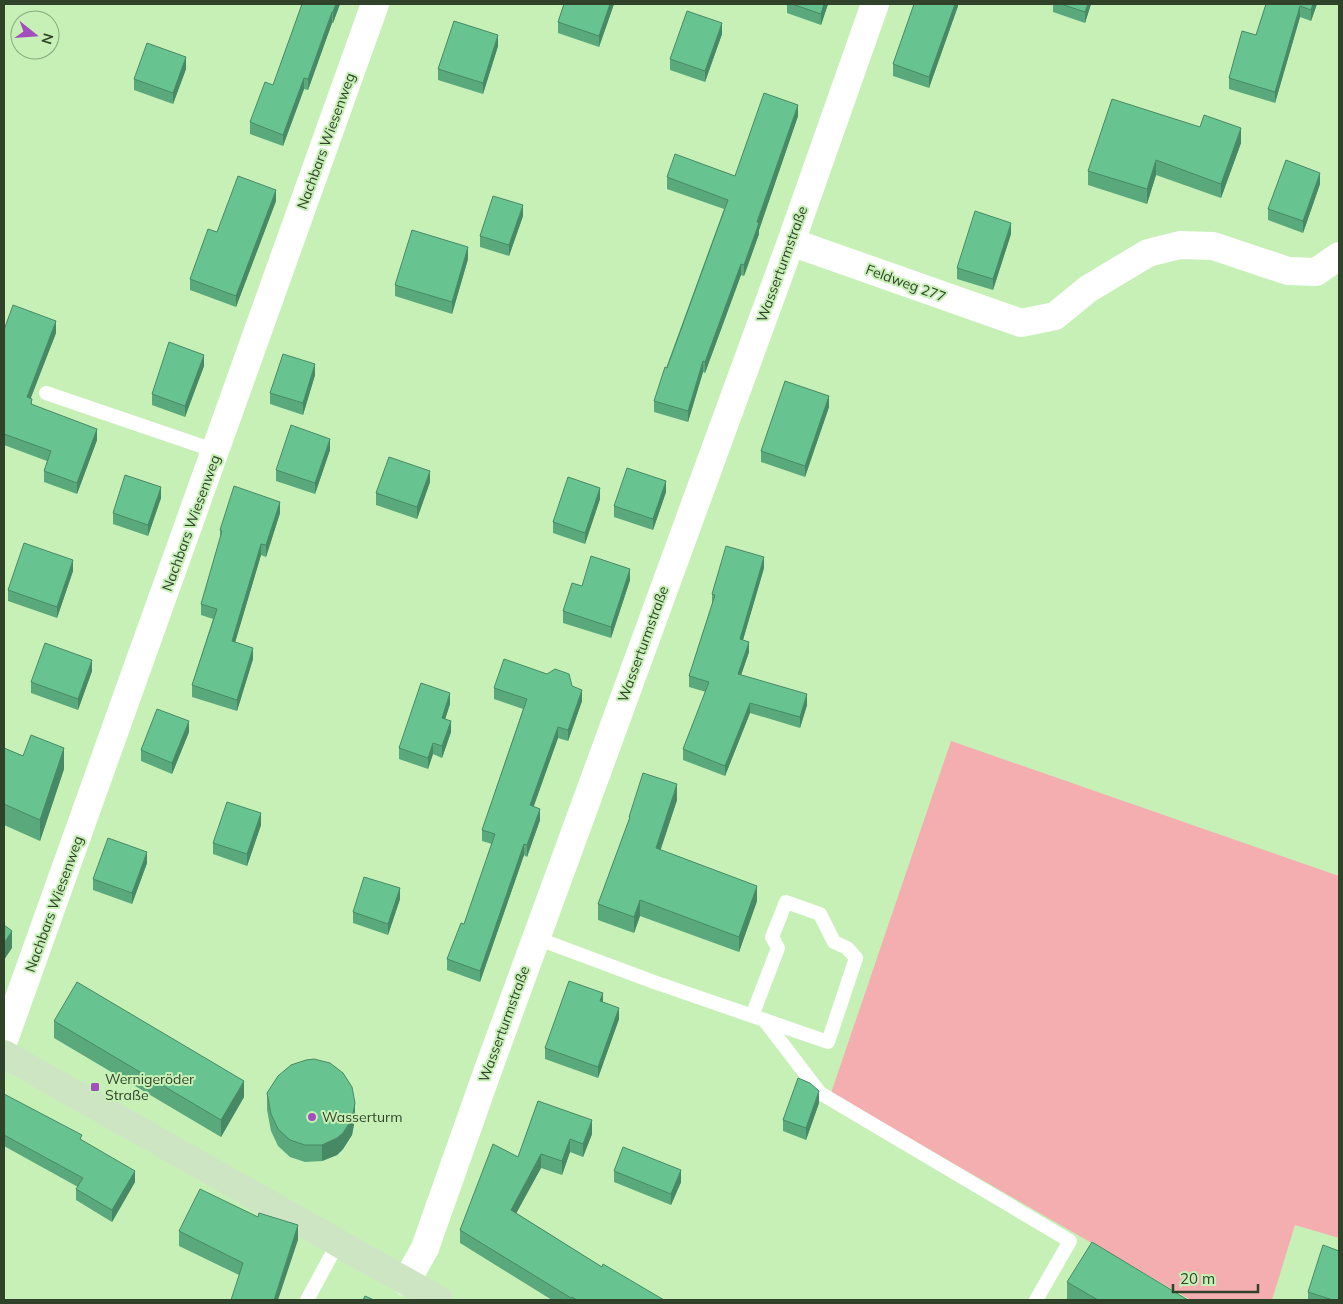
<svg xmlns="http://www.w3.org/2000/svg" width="1343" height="1304" font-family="Mulish,sans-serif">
<rect width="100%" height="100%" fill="#c6f0b6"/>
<!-- green -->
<path fill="#f4aeb0" d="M951 741 1339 876V1238L1295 1225 1272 1300H1191L831 1093Z"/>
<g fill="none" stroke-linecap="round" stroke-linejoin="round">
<!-- lane -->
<path stroke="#fff" stroke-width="14" d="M46 393 216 451
M536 938 654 982 828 1042 856 958 847 948 834 942 820 914 786 902 772 937 778 948 752 1016
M765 1021 820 1093 1070 1241 1036 1300
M307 1300 338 1243"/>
<!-- street -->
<path stroke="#fff" stroke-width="28" d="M791 242 1021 323 1055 316 1088 289 1148 253 1180 245 1213 246 1288 271 1316 272 1339 256
M4 1040 375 4
M406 1282 425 1248 488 1070 791 242 875 4"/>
<!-- secondary -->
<path stroke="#cee5c4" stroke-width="28" d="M4 1054 439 1300"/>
</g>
<!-- wall -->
<path fill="#59a97c" d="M302 4H340L333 23H332L308 90 304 89 283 146 250 134V122L273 85Z
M564 4H614L599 47 558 33V22Z
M787 4H828L821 25 787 13Z
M958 4V6L929 88 893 76V64Z
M1053 4H1091L1085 23 1053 12Z
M1266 4H1317L1311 21 1300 17 1275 103 1229 89V78L1256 35Z
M722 34 705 82 670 70V59Z
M498 46 483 94 438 80V69Z
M186 69 173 104 134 90V79Z
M798 116 759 230V234L744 276 741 275 705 373 703 372 688 422 654 412V401L724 209 667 189V177L735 176Z
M1200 127 1241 143 1221 198 1156 175 1147 204 1088 185V171Z
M1320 184 1303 233 1268 220V209Z
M276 201 236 307 190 290V279L217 232Z
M523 216 509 256 480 247V236Z
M1011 234 993 290 957 279V268Z
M468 259 452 314 395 296V285Z
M4 330 56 333 30 399 32 405 97 440 77 494 44 482V471L47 461 4 445Z
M204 366 185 417 152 405V394Z
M315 375 303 415 270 404V393Z
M829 407 805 477 761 462V451Z
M330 450 315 494 276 481V470Z
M430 482 417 519 376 505V493Z
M666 492 653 530 614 517V506Z
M161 498 148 536 113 524V513Z
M600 499 585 544 553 533V522Z
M280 513 266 557 261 555 235 642 253 659 237 711 192 697V685L213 619 201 615V604L220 540V530Z
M764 568 743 640 749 652 741 675 807 705 800 728 750 713 725 776 683 760V749L706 692 689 687V676L712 604V594Z
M73 571 57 618 8 601V590Z
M630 580 611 638 563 623V611L582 586Z
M92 671 78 710 31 693V682Z
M572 686 582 701 568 741 558 738 534 806 540 820 527 857 524 855 480 982 447 970V959L464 924 492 844 482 841V830L523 709 494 699V688Z
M450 704 445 719 451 732 442 758 433 754 428 769 399 759V748Z
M189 732 172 774 141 761V750Z
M4 748 23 756 64 769 40 841 4 825Z
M677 800 660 850 757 901 739 952 640 916 634 933 598 920V904L629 821V817Z
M261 825 247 866 213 854V843Z
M147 863 132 904 93 890V879Z
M400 899 388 935 353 923V912Z
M603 1002 619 1019 598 1078 545 1059V1048Z
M54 1021 244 1097 221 1137 54 1038Z
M267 1093 355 1119 352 1135 343 1149 337 1155 322 1161 305 1162 290 1157 278 1146 271 1131 267 1110Z
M4 1094 82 1140 135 1182 112 1222 76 1200V1189L78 1187 4 1146Z
M538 1101 592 1134 583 1157 570 1152 562 1175 541 1168 516 1213 602 1267 664 1300H552L460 1243V1230L518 1157Z
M819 1103 806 1140 783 1131V1120Z
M614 1171 681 1182 671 1205 614 1182Z
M179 1231 298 1240 239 1275 179 1246Z
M1067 1282 1188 1300H1069L1067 1299Z
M1308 1292 1339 1300H1308Z"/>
<!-- shaded-wall -->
<path fill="#488965" d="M336 4H340L333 23V12Z
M610 4H614L599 47V36Z
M824 4H828L821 25V14Z
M955 4H958V6L929 88V77Z
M1088 4H1091L1085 23V12Z
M1313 4H1317L1311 21V10Z
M1300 6V17L1275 103V92Z
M332 12V23L308 90V79Z
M722 23V34L705 82V71Z
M498 35V46L483 94V83Z
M186 57V69L173 104V93Z
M304 78V89L283 146V135Z
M798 105V116L759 230V234L744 276V265L757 222Z
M1241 128V143L1221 198V184Z
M1156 160V175L1147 204V189Z
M1320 173V184L1303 233V221Z
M276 190V201L236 307V296Z
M523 205V216L509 256V245Z
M1011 223V234L993 290V279Z
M468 247V259L452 314V302Z
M741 264V275L705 373V362Z
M56 321V333L27 408V397Z
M204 355V366L185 417V406Z
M703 361V372L688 422V411Z
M315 364V375L303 415V403Z
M829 396V407L805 477V466Z
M97 429V440L77 494V483Z
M330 439V450L315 494V483Z
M430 471V482L417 519V507Z
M666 481V492L653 530V519Z
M161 487V498L148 536V525Z
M600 488V499L585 544V533Z
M280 502V513L266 557V545Z
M261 544V555L232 653V641Z
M764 557V568L740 650V639Z
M73 560V571L57 618V607Z
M630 569V580L611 638V627Z
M749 642V652L738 684V674Z
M253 648V659L237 711V700Z
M92 660V671L78 710V699Z
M582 690V701L568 741V730Z
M450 693V704L442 729V718Z
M807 694V705L800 728V717Z
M750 703V713L725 776V766Z
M189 721V732L172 774V763Z
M451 721V732L442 758V746Z
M558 727V738L530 816V805Z
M433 743V754L428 769V758Z
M64 748V769L40 841V820Z
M677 784V800L656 864V848Z
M540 809V820L527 857V845Z
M261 813V825L247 866V854Z
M524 844V855L480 982V971Z
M147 852V863L132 904V893Z
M757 886V901L739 952V937Z
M400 888V899L388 935V924Z
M640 900V916L634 933V917Z
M12 931V948L4 960V943Z
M603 993V1004L600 1001Z
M619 1008V1019L598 1078V1067Z
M244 1081V1097L221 1137V1120Z
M819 1091V1103L806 1140V1128Z
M355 1103V1119L352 1135 343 1149 337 1155 322 1161V1145Z
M592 1120V1134L583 1157V1144Z
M570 1139V1152L562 1175V1161Z
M541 1154V1168L511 1223V1210Z
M681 1170V1182L671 1205V1194Z
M135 1171V1182L112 1222V1210Z
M298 1225V1240L278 1300H274Z"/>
<!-- building -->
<path fill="#67c490" stroke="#488965" d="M302 4H336L333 12H332L308 79 304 78 283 135 250 122 265 82 273 85Z
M564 4H610L599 36 558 22Z
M792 4H824L821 14Z
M914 4H955L929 77 893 64Z
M1061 4H1088L1085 12Z
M1266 4H1313L1311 10 1300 6 1275 92 1229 78 1242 31 1256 35Z
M687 11 722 23 705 71 670 59Z
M454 21 498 35 483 83 438 69Z
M147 43 186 57 173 93 134 79Z
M764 93 798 105 757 222 759 223 744 265 741 264 705 362 703 361 688 411 654 401 665 367 667 368 728 200 667 177 675 154 735 176Z
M1112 99 1200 127 1204 115 1241 128 1221 184 1156 160 1147 189 1088 171Z
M1286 160 1320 173 1303 221 1268 209Z
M238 176 276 190 236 296 190 279 208 229 217 232Z
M493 196 523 205 509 245 480 236Z
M975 211 1011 223 993 279 957 268Z
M412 230 468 247 452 302 395 285Z
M13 305 56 321 27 397 32 399 31 404 97 429 77 483 44 471 51 451 4 434V330Z
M169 342 204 355 185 406 152 394Z
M283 354 315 364 303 403 270 393Z
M785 381 829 396 805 466 761 451Z
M291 425 330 439 315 483 276 470Z
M389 457 430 471 417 507 376 493Z
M627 468 666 481 653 519 614 506Z
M125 475 161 487 148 525 113 513Z
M568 477 600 488 585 533 553 522Z
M234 486 280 502 266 545 261 544 232 641 253 648 237 700 192 685 217 609 201 604 222 531 220 530Z
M24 543 73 560 57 607 8 590Z
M726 546 764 557 740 639 749 642 738 674 807 694 800 717 750 703 725 766 683 749 709 682 689 676 715 595 712 594Z
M591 556 630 569 611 627 563 611 572 583 582 586Z
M45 643 92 660 78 699 31 682Z
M504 659 547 674 555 669 569 674 572 686 582 690 568 730 558 727 530 805 540 809 527 845 524 844 480 971 447 959 461 923 464 924 495 834 482 830 527 699 494 688Z
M421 683 450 693 442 718 451 721 442 746 433 743 428 758 399 748Z
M157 709 189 721 172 763 141 750Z
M31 735 64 748 40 820 4 804V748L23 756Z
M643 773 677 784 656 848 757 886 739 937 640 900 634 917 598 904 630 817H629Z
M227 802 261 813 247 854 213 843Z
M108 838 147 852 132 893 93 879Z
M364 877 400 888 388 924 353 912Z
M4 925 12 931 4 943Z
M569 981 603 993 600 1001 619 1008 598 1067 545 1048Z
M77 982 244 1081 221 1120 54 1021Z
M314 1059 330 1063 343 1073 352 1087 355 1103 352 1119 343 1133 337 1138 322 1145H305L290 1140 278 1129 271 1114 267 1093 278 1076 291 1065 306 1060Z
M798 1078 810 1083 819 1091 806 1128 783 1120Z
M4 1094 82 1135 80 1139 135 1171 112 1210 76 1189 83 1178 4 1135Z
M538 1101 592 1120 583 1144 570 1139 562 1161 541 1154 511 1210 602 1267 603 1264 664 1300H577L572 1297 571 1298 460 1230 493 1144 518 1157Z
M623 1147 681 1170 671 1194 614 1171Z
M200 1189 258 1217 259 1213 298 1225 274 1300H231L243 1263 179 1231Z
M1092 1242 1188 1300H1098L1067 1282Z
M1323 1245 1339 1251V1300H1333L1308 1292Z
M365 1296 374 1300H363Z"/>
<!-- markers -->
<g fill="#a24ebc" stroke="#c6f0b6" stroke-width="2">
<rect x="90" y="1082" width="10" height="10" rx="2.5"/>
<circle cx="312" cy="1117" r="5"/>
</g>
<g text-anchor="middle" stroke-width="4" stroke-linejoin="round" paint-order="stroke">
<!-- street labels -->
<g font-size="14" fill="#31422a" stroke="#c6f0b6">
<text transform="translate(326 141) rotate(-70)" y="5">Nachbars Wiesenweg</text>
<text transform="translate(782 264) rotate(-70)" y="5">Wasserturmstraße</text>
<text transform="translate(906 283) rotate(20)" y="5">Feldweg 277</text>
<text transform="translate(191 523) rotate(-70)" y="5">Nachbars Wiesenweg</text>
<text transform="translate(643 644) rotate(-70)" y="5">Wasserturmstraße</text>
<text transform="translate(54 904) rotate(-70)" y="5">Nachbars Wiesenweg</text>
<text transform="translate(504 1024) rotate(-70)" y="5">Wasserturmstraße</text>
</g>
<!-- poi labels -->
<g font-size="14" fill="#31422a" stroke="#c6f0b6" text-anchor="start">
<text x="105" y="1084">Wernigeröder<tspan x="105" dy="16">Straße</tspan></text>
<text x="322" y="1122">Wasserturm</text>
</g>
</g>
<!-- border -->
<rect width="1343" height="1304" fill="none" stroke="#31422a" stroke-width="10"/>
<!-- north arrow -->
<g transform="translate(35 35) rotate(107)"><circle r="24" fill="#c6f0b6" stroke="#8aaa7e"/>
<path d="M0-4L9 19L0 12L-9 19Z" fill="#a24ebc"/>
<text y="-8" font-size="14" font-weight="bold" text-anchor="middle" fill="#31422a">N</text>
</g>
<!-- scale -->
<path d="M1173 1284v8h85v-8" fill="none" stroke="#31422a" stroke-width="2.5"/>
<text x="1180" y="1284" font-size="15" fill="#31422a" stroke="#c6f0b6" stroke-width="4" paint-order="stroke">20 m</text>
</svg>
